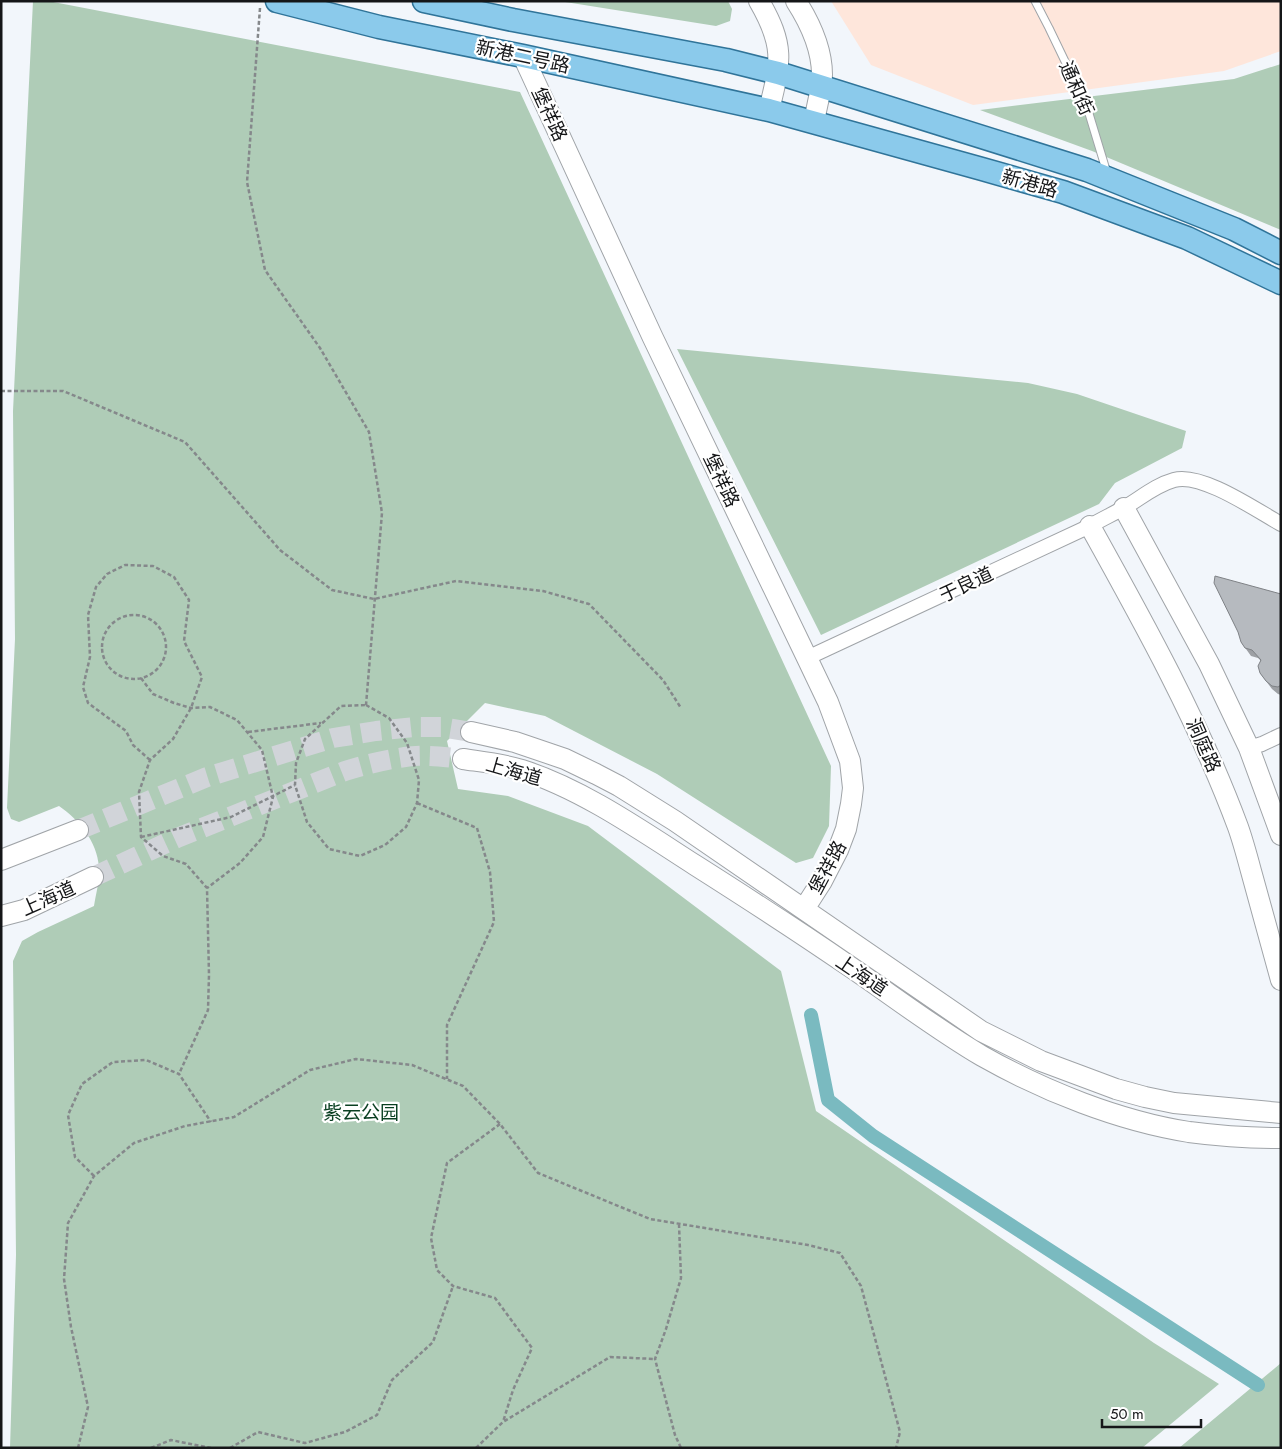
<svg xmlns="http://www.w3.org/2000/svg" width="1282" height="1449" font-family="Jost,'Noto Sans SC',sans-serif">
<rect width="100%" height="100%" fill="#f2f6fb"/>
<!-- commercial -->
<path fill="#fee6db" d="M831 1H1281V51L1224 71 973 105 871 65Z"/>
<!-- green -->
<path fill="#afccb7" d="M33 1H48L520 92 831 766 829 826 813 858 796 863 657 774 545 716 485 703 447 741 458 789 508 796 588 826 781 971 816 1111 1154 1343 1219 1384 1142 1448H10L16 1255 13 961 22 941 38 932 94 906C96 893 100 880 99 867 97 841 79 820 59 806L19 822 11 819 7 808 15 639 13 411Z
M559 1H728L732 9 730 21 716 26Z
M1281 64V230L1092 151 980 110 1234 79Z
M677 349 1028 383 1077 394 1186 431 1182 448 1115 483 1099 504 821 635Z
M1281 1363V1448H1179Z"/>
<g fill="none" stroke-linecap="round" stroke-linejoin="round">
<!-- canal -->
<path stroke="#7abac0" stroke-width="14" d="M811 1015 828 1100 873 1136 1258 1385"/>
<!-- secondary-tunnel -->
<path stroke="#d1d4d9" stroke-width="20" stroke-dasharray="20 10" stroke-linecap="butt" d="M78 830 207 777 333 738 376 731 414 727H441L471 732
M93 877 177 838 345 771C364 765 384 760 405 757 424 754 444 757 463 759"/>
<!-- lane casing -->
<g stroke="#a0a4a8" stroke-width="9">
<path id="lane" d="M1035 1 1049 28 1087 107 1107 173"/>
</g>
<!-- street casing -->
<g stroke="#a0a4a8" stroke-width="16">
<path id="street" d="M807 658 1090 526C1102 519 1115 513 1127 506 1142 497 1156 485 1174 480 1201 472 1256 510 1281 524
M1249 748 1262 744 1281 735"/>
</g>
<!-- secondary casing -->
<g stroke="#a0a4a8" stroke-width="22">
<path id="secondary" d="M759 1C785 46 781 61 769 110
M796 1C812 26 826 56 821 87 819 99 816 110 814 122
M523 56 653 338 807 658 828 702 850 761 853 788 851 804 846 829 838 850 822 881 804 909
M1124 508 1209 664 1249 748 1281 835
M1090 526C1144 623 1199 722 1238 827 1243 841 1247 856 1251 871 1261 907 1271 944 1281 980
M471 732 515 742 565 759 596 774 619 786 675 821 981 1031 1041 1061 1116 1089 1145 1097 1174 1103 1281 1113
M463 759C483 762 503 764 522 770 582 789 642 831 695 865 747 898 798 931 849 966 893 996 936 1029 982 1056 1044 1091 1119 1121 1189 1132 1219 1136 1250 1138 1281 1138
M1 860 78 830
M1 916 24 910 93 877"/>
</g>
<!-- primary casing -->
<g stroke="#307499" stroke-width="25">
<path id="primary" d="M277 1 379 27 523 56 769 110 982 169 1063 192 1187 238 1281 283
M424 1 513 20 726 60 778 73 1087 170 1234 229 1281 253"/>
</g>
<!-- path -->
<path stroke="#85888b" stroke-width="2.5" stroke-dasharray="4 2.5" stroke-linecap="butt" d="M260 8 247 182 265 270 320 348 369 432 382 513 366 705
M1 391H63L185 442 280 550 332 590 374 599 456 581 543 591 589 604 663 680 681 708
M102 647a32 32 0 1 1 64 0a32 32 0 1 1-64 0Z
M141 678 153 694 174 703 191 708 210 707 237 720 262 750 273 797 263 837 240 863 207 888
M366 705 389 718 407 743 419 780 417 803 406 827 385 845 360 856 329 849 307 822 295 785 296 763 305 739 341 706Z
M248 732 321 723
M150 760 133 745 126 731 88 703 83 687 90 657 88 615 96 587 107 574 125 565 153 566 174 577 189 600 184 641 202 677 191 708 173 739 150 760 139 792 141 837 163 856 186 864 207 888 209 975 208 1010 179 1074
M417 803 477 828 490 872 494 922 447 1025V1079
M141 837 231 817 295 785
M500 1124 447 1163 431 1238 437 1270 453 1286 495 1298 532 1348 513 1390 503 1422
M94 1176 75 1157 68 1115 82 1084 113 1062 146 1060 179 1074 211 1122
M679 1224 681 1278 666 1329 655 1359 675 1435 681 1448
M78 1448 88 1407 71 1327 64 1279 68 1223 94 1176 134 1143 185 1126 234 1117 310 1070 356 1059 412 1065 463 1086 500 1124 538 1173 650 1219 808 1245 840 1253 861 1286 900 1432 896 1448
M151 1448 171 1440 211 1448
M230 1448 258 1432 305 1443 345 1432 377 1415 392 1380 433 1342 453 1286
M476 1448 503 1422 610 1357 655 1359"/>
<!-- lane -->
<use href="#lane" stroke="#fff" stroke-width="7"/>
<!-- street -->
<use href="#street" stroke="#fff" stroke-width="14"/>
<!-- secondary -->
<use href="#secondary" stroke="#fff" stroke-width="20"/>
<!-- primary -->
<use href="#primary" stroke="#8bcaeb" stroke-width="22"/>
</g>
<!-- wall -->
<path fill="#9da0a4" d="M1281 594V695L1278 694 1272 689 1260 673V660L1258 658 1251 656 1241 642Z"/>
<!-- building -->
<path fill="#b6babf" stroke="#7f8286" d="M1215 576 1281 594V685L1278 687 1272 686 1266 681 1260 673 1258 666 1261 660 1252 650 1245 648 1241 642 1238 632 1214 583Z"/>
<g text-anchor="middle" stroke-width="4.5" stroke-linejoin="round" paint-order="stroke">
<!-- street labels -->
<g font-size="19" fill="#151618" stroke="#fff">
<text transform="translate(523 56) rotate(12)" y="7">新港二号路</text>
<text transform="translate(1077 88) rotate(66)" y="7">通和街</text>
<text transform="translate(550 114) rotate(65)" y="7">堡祥路</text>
<text transform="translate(1030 183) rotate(16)" y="7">新港路</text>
<text transform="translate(722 480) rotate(64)" y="7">堡祥路</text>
<text transform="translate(966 584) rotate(-25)" y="7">于良道</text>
<text transform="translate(1204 745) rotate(66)" y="7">洞庭路</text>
<text transform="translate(514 771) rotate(16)" y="7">上海道</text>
<text transform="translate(827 867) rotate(-62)" y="7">堡祥路</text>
<text transform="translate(48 898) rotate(-24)" y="7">上海道</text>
<text transform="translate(862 975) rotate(34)" y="7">上海道</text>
</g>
<!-- park labels -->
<g font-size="19" fill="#093f21" stroke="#fff">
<text x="361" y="1119">紫云公园</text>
</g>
</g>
<!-- border -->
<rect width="1282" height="1449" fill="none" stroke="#151618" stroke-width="5"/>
<!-- scale -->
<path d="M1102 1419v8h99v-8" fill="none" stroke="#151618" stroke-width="2.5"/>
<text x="1110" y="1419" font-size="15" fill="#151618" stroke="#ffffff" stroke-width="4" paint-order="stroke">50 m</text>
</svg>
